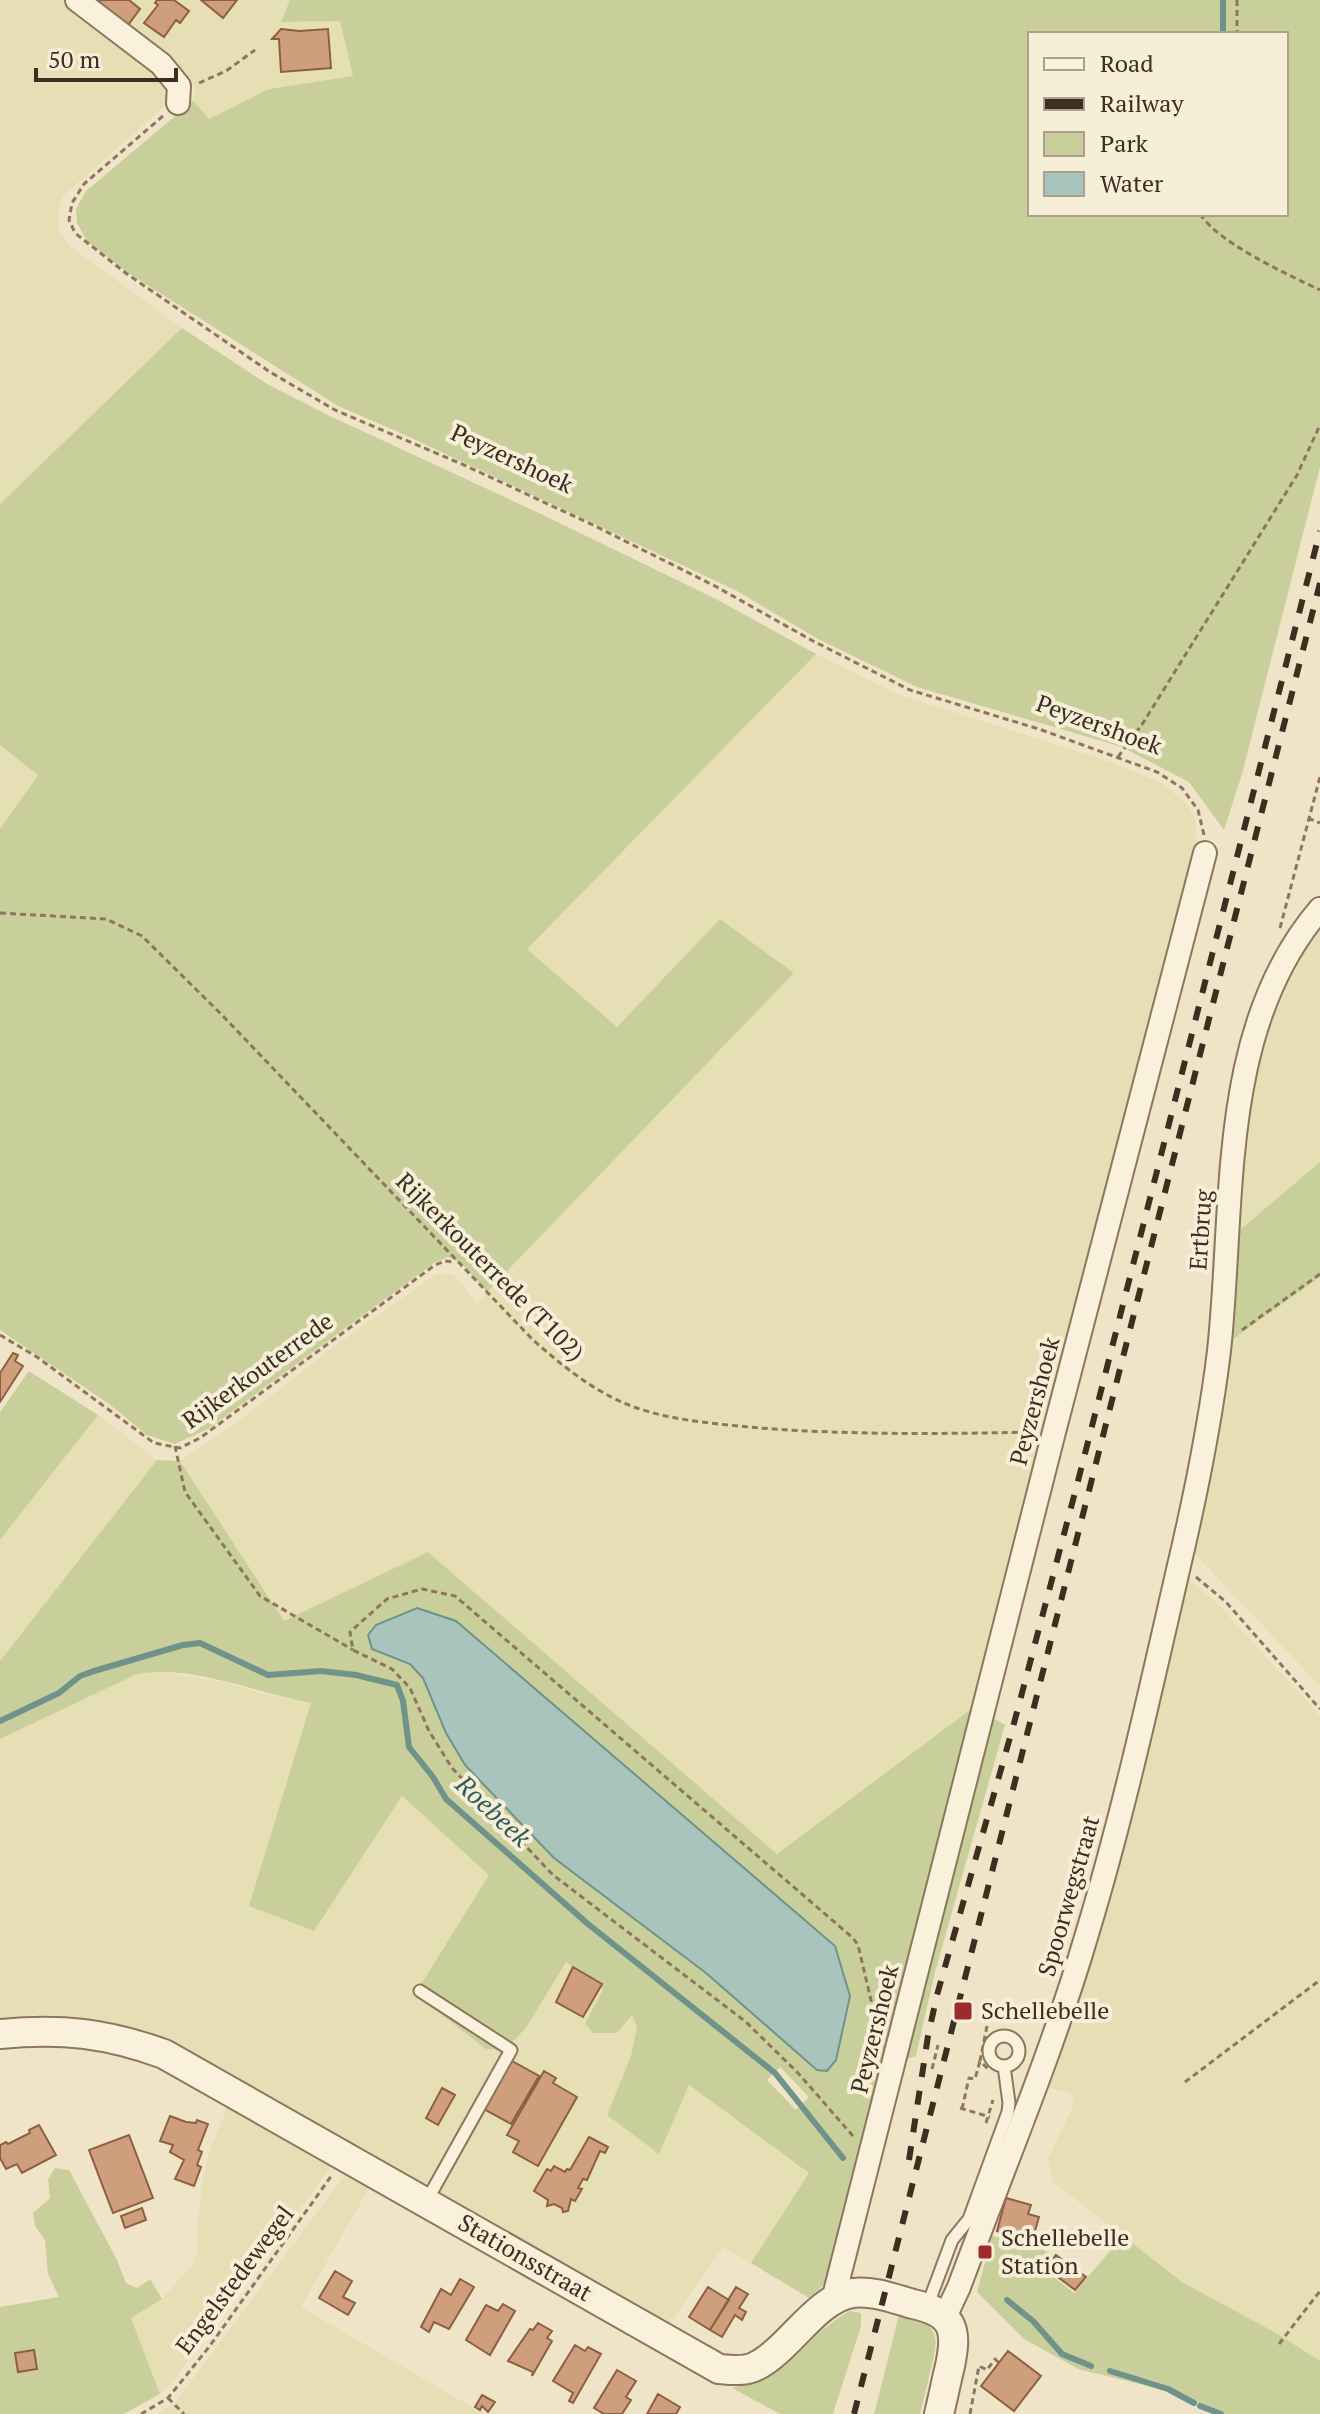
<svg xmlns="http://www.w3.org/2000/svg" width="1320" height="2414" font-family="'PT Serif',serif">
<rect width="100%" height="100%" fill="#f0e4c8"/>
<!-- farmland -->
<path fill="#e6deb5" d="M0 0H63L166 82 170 92 167 104 63 196 58 211V230L71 247 182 328 0 504Z
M92 0H290L281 22 340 21 354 76 269 89 208 119 193 101 196 90 188 76Z
M816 654 900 695 1111 762 1164 784 1189 807 1196 821 1195 858 1045 1420 974 1707 777 1855 428 1552 284 1621 180 1461 232 1426 339 1343 436 1274H453L477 1303 794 973 720 919 617 1027 527 949Z
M0 745 38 774 0 829Z
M1320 916V1162L1234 1235 1250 1092 1276 994Z
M1320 1277V1686L1194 1553 1226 1344Z
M98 1415 157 1460 0 1661V1540Z
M1186 1577 1216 1602 1320 1716V2361L1276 2333 1182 2282 1053 2182 1048 2159 1074 2104 1071 2094 1044 2086Z
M157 1671 223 1682 273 1696 312 1703 249 1906 314 1931 402 1796 490 1875 415 1993 486 2049 526 2028 566 1962 603 1990 585 2023 632 2015 637 2027 631 2056 607 2116 688 2085 810 2173 751 2263 723 2247 670 2323 221 2069 136 2029 96 2019 61 2016 33 2015 0 2020V1739L137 1674Z
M228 2105 331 2167 174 2380 160 2394 131 2318 162 2299 192 2265 198 2249 197 2227 202 2184 209 2153Z
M345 2175 369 2188 301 2307 484 2414H156L174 2404Z"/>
<!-- green -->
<path fill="#c9cf9b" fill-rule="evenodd" d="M290 0H1320V467L1242 774 1224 830 1189 782 1122 747 917 687 818 639 735 590 405 435 338 406 125 271 87 241 77 223 76 209 86 191 193 101 209 119 269 89 353 76 340 21 281 22ZM1030 34H1286V214H1030Z
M182 328 267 384 330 416 541 514 714 598 816 654 527 949 617 1027 720 919 794 973 487 1292 461 1263 448 1257 434 1263 208 1429 175 1444 147 1435 109 1404 0 1330V829L38 775 0 745V504Z
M1320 1162V1277L1226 1344 1234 1235Z
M29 1371 98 1415 0 1540V1412Z
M157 1460 180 1461 284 1621 428 1552 777 1854 974 1707 1005 1725 935 1972 916 2056 885 2066 828 2281 809 2298 751 2263 809 2173 689 2085 659 2154 607 2115 631 2056 637 2027 632 2015 617 2033H593L585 2023 603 1990 566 1962 526 2028 504 2050 486 2049 415 1994 489 1875 402 1796 314 1931 249 1906 311 1703C256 1693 192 1664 137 1674L0 1739V1661ZM410 1664 836 2060 817 2070 706 1973 554 1858 465 1765 446 1733 424 1678ZM780 2067 809 2097 796 2110 767 2080Z
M55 2168 69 2170 117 2260 126 2283 137 2288 150 2279 162 2299 131 2318 160 2394 124 2414H0V2307L59 2297 48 2274 45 2240 35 2226 33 2213 50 2198 48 2179Z
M992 2236 1038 2247 1052 2255 1044 2269 1074 2293 1123 2236 1182 2282 1276 2333 1320 2361V2414H1215L1185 2395 1078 2369 1024 2339 977 2292Z
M850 2311 861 2313V2326L833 2414H780L732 2388C740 2385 749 2384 757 2380 792 2365 816 2329 850 2311Z
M900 2311C936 2325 941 2331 931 2369 927 2384 924 2399 920 2414H874Z"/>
<!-- water -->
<path fill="#a9c4bc" stroke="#6f938a" stroke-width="2" d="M417 1608 456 1621 835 1946 850 1996 836 2060 827 2071 817 2070 706 1973 554 1858 465 1765 446 1733 423 1678 410 1664 372 1649 368 1635 376 1625Z"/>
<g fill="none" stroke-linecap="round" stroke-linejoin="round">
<!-- stream -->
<path stroke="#6f938a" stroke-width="6" d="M1223 0V34
M0 1721 59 1693 80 1676 94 1671 183 1645 200 1643 268 1675 321 1671 356 1675 397 1685 403 1701 409 1747 433 1777 446 1799 588 1924 775 2073 843 2158
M1007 2300 1033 2321 1062 2354 1091 2366
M1110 2371 1168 2389 1194 2403
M1200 2406 1221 2414"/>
</g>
<!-- building -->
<path fill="#cf9f7d" stroke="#8d5f41" stroke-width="2" d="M95 0H129L140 9 128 25Z
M157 0H174L189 11 180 23 176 20 164 37 144 23 158 5 155 3Z
M201 0H237L223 18Z
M281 29 299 31 328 29 331 68 281 72 279 39H272Z
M13 1353 18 1355 15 1361 23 1366 0 1402V1373Z
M573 1967 602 1984 583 2017 556 2002Z
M512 2061 539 2076 511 2124 484 2109Z
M544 2071 556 2078 553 2083 577 2097 538 2166 513 2152 519 2141 507 2135Z
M442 2088 455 2095 438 2125 426 2118Z
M170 2116 186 2122 196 2123 197 2120 208 2124 198 2150 202 2152 197 2165 201 2167 194 2186 175 2179 184 2160 170 2152 173 2145 160 2141Z
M39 2125 56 2155 22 2173 17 2164 6 2169 0 2158V2145L6 2142 8 2144 30 2133 29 2130Z
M129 2135 153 2198 113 2213 89 2150Z
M589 2137 608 2147 605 2153 600 2151 587 2180 583 2179 578 2188 582 2189 575 2201 571 2199 568 2211 563 2212 562 2208 554 2204 547 2206 548 2200 534 2191 547 2169 551 2171 554 2166 565 2172 567 2169 570 2170Z
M1006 2198 1031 2205 1028 2214 1039 2217 1032 2241 997 2231Z
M142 2208 146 2220 125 2228 121 2216Z
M1056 2255 1086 2277 1075 2290 1046 2268Z
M335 2271 352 2281 343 2297 355 2303 348 2315 319 2298Z
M460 2279 474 2287 449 2329 434 2322 429 2332 421 2327 441 2289 451 2295Z
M708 2287 729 2300 710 2330 689 2317Z
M736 2287 748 2294 739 2308 746 2312 742 2320 735 2315 722 2337 710 2330Z
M503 2304 515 2311 490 2355 466 2340 486 2305 498 2311Z
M538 2323 552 2331 547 2338 552 2341 532 2376 533 2372 508 2361 530 2329 533 2330Z
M575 2345 585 2351 588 2347 601 2354 573 2403 569 2401 573 2393 553 2381Z
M34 2350 37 2369 18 2372 15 2353Z
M1008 2351 1041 2376 1014 2411 981 2386Z
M617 2370 636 2381 626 2397 631 2400 622 2414H604L594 2408Z
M658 2394 680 2407 676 2414H647Z
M482 2395 495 2402 488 2412 482 2406 480 2410 475 2407Z"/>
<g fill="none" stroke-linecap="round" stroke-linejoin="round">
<!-- service casing -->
<g stroke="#8d765c" stroke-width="15">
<path id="service" d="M420 1991 511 2050 426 2202
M989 2051a15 15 0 1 1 30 0a15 15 0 1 1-30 0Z
M927 2307 952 2240 969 2219 1008 2112 1009 2103 1004 2066"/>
</g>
<!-- minor casing -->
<g stroke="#8d765c" stroke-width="26">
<path id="minor" d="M77 0 161 64 179 86 178 103
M833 2300 1054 1432 1205 853
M945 2317 959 2287C1002 2171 1052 2053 1087 1934 1123 1815 1150 1692 1178 1570 1195 1498 1210 1425 1219 1351 1235 1204 1217 1029 1320 909"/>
</g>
<!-- tertiary casing -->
<g stroke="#8d765c" stroke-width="32">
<path id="tertiary" d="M0 2034C61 2028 106 2033 164 2054L719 2369C731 2370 745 2372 756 2366 788 2351 817 2297 853 2293 872 2290 895 2299 913 2304 953 2313 958 2328 950 2366 946 2382 943 2398 939 2414"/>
</g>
<!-- path -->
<path stroke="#8d765c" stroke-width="3" stroke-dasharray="6 4" stroke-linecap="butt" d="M1237 0V34
M199 83 226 71 255 50
M163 116 84 184 72 203 69 220 75 233 127 274 270 372 335 410 464 465 593 525 715 586 813 641 910 690 1039 729 1157 772 1182 788 1198 810 1204 835
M1200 214C1220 244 1287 274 1320 290
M1118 757 1143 723 1297 475 1320 425
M1308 818 1320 823
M0 913 106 919 142 936 222 1015 533 1340C564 1367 594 1392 634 1407 673 1421 718 1424 760 1428 850 1435 943 1434 1034 1432
M1280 928 1320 777
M1242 1330 1320 1274
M0 1335 37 1357 154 1443 180 1448 200 1438 435 1265 445 1261 454 1262
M175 1446 185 1492 260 1596 353 1650
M1196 1577 1226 1602 1320 1709
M987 2026 980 2061 988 2069
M932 2069 938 2045
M1185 2082 1320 1980
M960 2108 990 2117
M962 2109 969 2078 975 2079 980 2061
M986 2123 993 2100
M853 2136 798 2073 746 2022 553 1875 452 1768 429 1731 410 1688 392 1669 353 1650 350 1632 387 1599 422 1589 455 1596 853 1938 858 1945 879 2034
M1279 2344 1320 2291
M168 2398 184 2414
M141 2414 168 2398 209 2347 332 2175
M970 2414 979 2366 987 2370 995 2359 999 2363"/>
<!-- service -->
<use href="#service" stroke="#faf1dc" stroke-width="11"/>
<!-- minor -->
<use href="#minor" stroke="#faf1dc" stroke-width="22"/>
<!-- tertiary -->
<use href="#tertiary" stroke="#faf1dc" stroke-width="28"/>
<!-- rail -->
<path stroke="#3d2e20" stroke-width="6" stroke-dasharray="14 14" stroke-linecap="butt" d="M909 2160 928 2036 937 1995 1013 1727 1078 1481 1320 531
M854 2414 1320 583"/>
</g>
<!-- markers -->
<g fill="#9e2a2b" stroke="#f7eed8" stroke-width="3">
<rect x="953" y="2001" width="20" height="20" rx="4"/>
<rect x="977" y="2244" width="16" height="16" rx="4"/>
</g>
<g text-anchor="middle" stroke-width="8" stroke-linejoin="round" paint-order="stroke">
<!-- street labels -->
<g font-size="24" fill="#3d2e20" stroke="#f7eed8">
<text transform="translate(512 459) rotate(25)" y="8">Peyzershoek</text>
<text transform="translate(1099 725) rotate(20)" y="8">Peyzershoek</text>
<text transform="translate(1201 1230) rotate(-86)" y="8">Ertbrug</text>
<text transform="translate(490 1267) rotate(45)" y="8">Rijkerkouterrede (T102)</text>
<text transform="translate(258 1371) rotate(-36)" y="8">Rijkerkouterrede</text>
<text transform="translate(1035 1401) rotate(-75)" y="8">Peyzershoek</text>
<text transform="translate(1069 1896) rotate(-74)" y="8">Spoorwegstraat</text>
<text transform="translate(875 2029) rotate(-76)" y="8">Peyzershoek</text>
<text transform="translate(525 2258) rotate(30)" y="8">Stationsstraat</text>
<text transform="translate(235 2280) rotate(-53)" y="8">Engelstedewegel</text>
</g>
<!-- poi labels -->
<g font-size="24" fill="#3d2e20" stroke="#f7eed8" text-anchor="start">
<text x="981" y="2019">Schellebelle</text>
<text x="1001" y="2246">Schellebelle<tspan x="1001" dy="28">Station</tspan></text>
</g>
<!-- water labels -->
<g font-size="26" font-style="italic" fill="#2f5d5a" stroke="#f7eed8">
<text transform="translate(493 1811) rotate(43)" y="9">Roebeek</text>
</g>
</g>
<!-- legend -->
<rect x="1028" y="32" width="260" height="184" fill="#f7eed8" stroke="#ada18e" stroke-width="2"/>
<rect x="1044" y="58" width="40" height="12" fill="#faf1dc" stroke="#ada18e" stroke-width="2"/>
<text x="1100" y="72" font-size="24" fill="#3d2e20">Road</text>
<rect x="1044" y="98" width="40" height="12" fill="#3d2e20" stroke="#ada18e" stroke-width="2"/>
<text x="1100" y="112" font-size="24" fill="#3d2e20">Railway</text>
<rect x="1044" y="132" width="40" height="24" fill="#c9cf9b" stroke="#ada18e" stroke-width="2"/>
<text x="1100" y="152" font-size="24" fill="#3d2e20">Park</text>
<rect x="1044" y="172" width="40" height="24" fill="#a9c4bc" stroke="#ada18e" stroke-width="2"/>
<text x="1100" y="192" font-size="24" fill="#3d2e20">Water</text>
<!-- scale -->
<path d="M36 68v12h140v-12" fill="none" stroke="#3d2e20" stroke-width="4"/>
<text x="48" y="68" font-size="24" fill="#3d2e20" stroke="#f7eed8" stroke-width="6" paint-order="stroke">50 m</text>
</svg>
